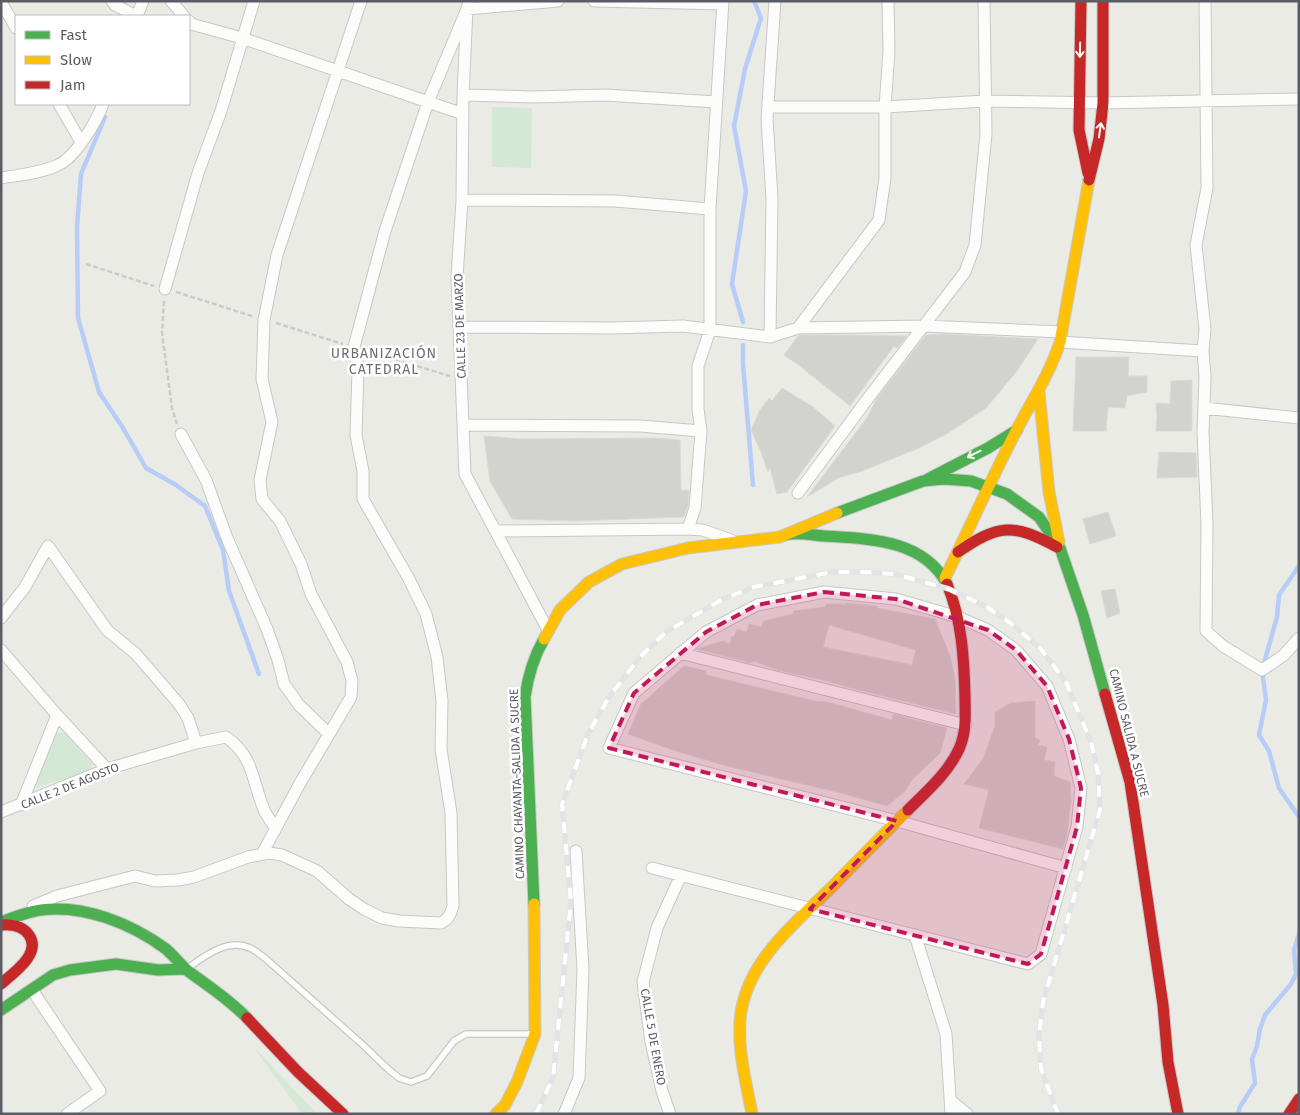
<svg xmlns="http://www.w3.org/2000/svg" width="1300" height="1115" font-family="'Fira Sans',sans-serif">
<rect width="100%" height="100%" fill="#ebebe6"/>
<!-- green -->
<path fill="#d3e9d6" d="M492 107 532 108 531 168 492 167Z
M64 732 92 764 91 771 31 789 55 735 58 733Z
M253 1046 317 1114H302Z"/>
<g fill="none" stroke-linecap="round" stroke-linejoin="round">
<!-- stream -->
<path stroke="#b8ccf8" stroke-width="4.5" d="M105 117 81 174 77 227 78 318 99 392 123 428 146 468 176 485 205 506 223 550 229 591 259 674
M743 322 732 284 746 191 734 126 745 69 761 18 754 1
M743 345V364L753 485
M1299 566 1279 595 1277 617 1262 670 1266 700 1259 735 1269 751 1279 788 1299 817
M1238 1114 1240 1107 1255 1083 1252 1059 1257 1046 1260 1029 1265 1015 1291 984 1296 974 1294 950 1299 934"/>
</g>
<!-- building -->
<path fill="#d2d2ce" stroke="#dadad5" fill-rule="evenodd" d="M945 334 1038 339 1017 371 986 408 948 433 919 448 862 471 838 478 807 497 867 418 877 398 926 335Z
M799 335H853L907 336 897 348 894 346 850 406 796 363 784 355Z
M1076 357H1129L1128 376H1147V392L1127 396 1125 408 1108 407 1106 431H1073Z
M1192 380V431H1156L1157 416 1156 403 1170 404 1171 381Z
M782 388 813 407 835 426 787 492 777 494 770 468 768 472 761 452 751 430 760 410 769 398 772 401Z
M484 436 524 439 656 438 680 440 681 490H689L688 506 684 517 573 521 512 519 490 481Z
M1159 452 1196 453 1197 477 1157 478Z
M1108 512 1116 536 1090 544 1083 519Z
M1115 589 1120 613 1107 618 1101 591Z
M846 603 877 606V608L935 619 950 656 955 679 956 714 847 687 827 681 777 670 754 661 751 663 697 649 723 641 730 644 732 636 734 637 737 629 747 632 749 624 761 627 764 621 793 614 794 611 825 607 826 604H846ZM829 625 916 650 912 665 823 647Z
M684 666 706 671V675L819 702 820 701 831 703 892 720 893 714 947 728 940 753 912 780 905 791 887 806 845 794 727 766 679 752 628 734 641 704Z
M1035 701V738L1040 740 1038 745 1047 747 1044 760 1055 762 1054 776 1070 782 1071 800 1067 834 1063 849 979 828 989 790 964 784 983 759 995 726V712L1011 703Z"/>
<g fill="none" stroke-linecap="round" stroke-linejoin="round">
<!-- lane casing -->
<g stroke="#c7c7c7" stroke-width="8">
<path id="lane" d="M188 968C204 956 228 938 250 948 255 950 261 955 266 959L363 1045 388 1069 399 1078 411 1082 427 1076 454 1041 466 1034H532"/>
</g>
<!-- street casing -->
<g stroke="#c7c7c7" stroke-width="13">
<path id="street" d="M112 1 115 5 136 16
M171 1 184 16
M469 1 467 9 463 95 462 200 457 277 465 474 548 630
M594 1 723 4
M1205 1 1207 188 1196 245 1205 329 1203 351 1205 377 1203 432 1207 524 1206 631 1223 646 1262 670 1284 655 1299 638
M1 2 16 28
M137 16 143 1
M189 21 191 24 242 38 463 114
M463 95 533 97 605 95 716 102
M59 104 81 142
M768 107H885L985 101 1103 103 1299 99
M1 178C18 175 42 173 58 165 76 157 96 122 103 104
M462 200 615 201 710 209
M165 289 198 173 221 111 254 1
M459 327 611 328 683 326 770 337 798 328 879 220 885 178V107L889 51 888 1
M798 328 924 326 1061 332
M770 337 772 198 767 119 775 1
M1060 342 1203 351
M1204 408 1299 418
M463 425 640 426 701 431
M181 434 206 480 227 538 267 629 278 660 284 684 299 705 329 734
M798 493 869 397 965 272 975 245 986 134 984 1
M688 529 695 508 701 431 698 409V366L710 330V209L723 1
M497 531 688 529 703 530 731 540
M1 618 25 587 48 546 107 630 136 654 179 704 188 718 196 743 226 737C255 757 252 783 265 812 268 817 272 823 275 828
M1 650 57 715 107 769
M680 653 966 725
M21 805 57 715
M1 812 107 769 196 743
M262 854 299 785 351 697 352 681 347 662 311 594 301 564 280 521 262 499 260 480 272 422 262 379 264 320 277 255 361 1
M652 868 1028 964 1041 954 1077 827 1081 788 1069 739 1047 686 1016 650 988 630 958 617 896 599 824 592 757 605 706 632 634 693 609 748 897 821 1066 868
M33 906 57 896 135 876 155 881 178 880 194 877 248 857 269 853 282 855 317 871 349 899 364 909 382 918 399 921 441 923C449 919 451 913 453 906L451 813 441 749 442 701 437 657 426 614 409 579 363 499V471L356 435 358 370 354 347 385 231 428 102 467 9 558 1
M915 935 946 1034 951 1114
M32 990 100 1091 67 1114
M950 1100 967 1114
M564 1114 579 1078 583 969 576 851
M670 1114 662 1091 651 1042 643 982 657 928 681 875"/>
</g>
<!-- fast casing -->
<g stroke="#c8c8c8" stroke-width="13">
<path id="fast" d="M928 479 988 448 1017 430
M837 513 923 481 944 479 971 481 1007 494 1039 517 1060 548 1083 615 1105 694
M785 535C798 532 811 535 824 536 869 539 923 539 947 584
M534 904 525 697C528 676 533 658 544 639
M1 922C14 917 27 912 41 910 84 904 132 924 166 949 174 956 180 964 188 971 208 986 229 999 247 1018
M1 1010 53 975 70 970 116 964 158 970 186 969"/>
</g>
<!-- slow casing -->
<g stroke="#c8c8c8" stroke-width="13">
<path id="slow" d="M1039 392 1049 492 1059 542
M945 578C968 531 989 484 1013 437 1029 405 1049 376 1060 342L1089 180
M544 639 560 610 589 582 622 564 688 548 780 537 837 513
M496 1114 505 1105 517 1082 535 1034 534 904
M752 1114C746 1081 736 1046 741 1012 749 960 795 923 831 888 856 862 882 836 908 810"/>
</g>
<!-- jam casing -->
<g stroke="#c8c8c8" stroke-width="13">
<path id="jam" d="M1081 1 1079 130 1088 173
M1089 180 1099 139 1103 103V1
M958 552C999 524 1013 523 1057 547
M1105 694 1130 782 1163 1005 1168 1062 1178 1114
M908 810C927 791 948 773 959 749 967 731 965 715 965 696 964 658 962 620 947 584
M1 925C11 924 23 926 29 935 42 954 13 973 1 984
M247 1018 298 1072 343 1114
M1289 1114 1299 1099"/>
</g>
<!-- path -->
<path stroke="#c8cdcc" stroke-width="2.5" stroke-dasharray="5 2.5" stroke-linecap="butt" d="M86 264 154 286
M176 292 252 316
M164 301 162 333 172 408 177 424
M276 323 343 344
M367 351 450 376"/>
<!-- lane -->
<use href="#lane" stroke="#fcfcfb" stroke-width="5.5"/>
<!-- street -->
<use href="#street" stroke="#fcfcfb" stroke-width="11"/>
<!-- fast -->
<use href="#fast" stroke="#4caf50" stroke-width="11"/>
<!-- slow -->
<use href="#slow" stroke="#ffc107" stroke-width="11"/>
<!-- jam -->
<use href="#jam" stroke="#c62828" stroke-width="11"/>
<!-- rail casing -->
<g stroke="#e3e3e3" stroke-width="5.5">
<path id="rail" d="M536 1114 553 1078 571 902 562 804 588 734 609 697 640 657 666 632 723 599 754 587 832 572H863L895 574 949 589 987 607 1009 622 1040 648 1066 682 1091 742 1098 773 1100 810 1043 1002 1039 1035 1041 1069 1058 1114"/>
</g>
<!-- rail -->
<use href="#rail" stroke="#fff" stroke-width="4" stroke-dasharray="11" stroke-linecap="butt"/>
</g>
<!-- one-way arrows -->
<defs><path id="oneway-shaft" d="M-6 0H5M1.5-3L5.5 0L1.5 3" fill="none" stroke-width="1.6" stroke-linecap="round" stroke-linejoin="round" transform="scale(1.25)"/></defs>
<g stroke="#f6fbf6">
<use href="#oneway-shaft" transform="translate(1080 50) rotate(91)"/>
<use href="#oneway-shaft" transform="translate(1100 130) rotate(-82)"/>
<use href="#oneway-shaft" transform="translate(974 454) rotate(154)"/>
</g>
<!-- marked area -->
<path fill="#c2185b" fill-opacity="0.2" stroke="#c2185b" stroke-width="4" stroke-dasharray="10 6" stroke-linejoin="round" d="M824 592 896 599 988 630 1016 650 1047 686 1069 739 1081 788 1077 827 1041 954 1028 964 810 909 897 821 609 748 634 693 706 632 757 605Z"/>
<g text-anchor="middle" stroke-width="5" stroke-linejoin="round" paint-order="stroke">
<!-- street labels -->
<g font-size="12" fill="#5b5d64" stroke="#fff">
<text transform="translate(460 326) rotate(-92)" y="4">CALLE 23 DE MARZO</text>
<text transform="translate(1129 733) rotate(76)" y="4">CAMINO SALIDA A SUCRE</text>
<text transform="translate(517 784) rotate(-92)" y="4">CAMINO CHAYANTA-SALIDA A SUCRE</text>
<text transform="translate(70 786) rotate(-22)" y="4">CALLE 2 DE AGOSTO</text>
<text transform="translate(653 1037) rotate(80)" y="4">CALLE 5 DE ENERO</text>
</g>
<!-- neighbourhood labels -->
<g font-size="14" letter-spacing="1" fill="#6c6e76" stroke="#fff">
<text x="384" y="358">URBANIZACIÓN<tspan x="384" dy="16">CATEDRAL</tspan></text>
</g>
</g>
<!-- border -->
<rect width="1300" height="1115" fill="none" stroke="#5b5d64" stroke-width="5"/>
<!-- legend -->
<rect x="15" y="15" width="175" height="90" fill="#ffffff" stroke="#bdbec1"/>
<rect x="25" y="31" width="25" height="8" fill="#4caf50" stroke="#bdbec1"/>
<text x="60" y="40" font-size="15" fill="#5b5d64">Fast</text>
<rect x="25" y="56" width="25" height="8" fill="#ffc107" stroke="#bdbec1"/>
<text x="60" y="65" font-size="15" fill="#5b5d64">Slow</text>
<rect x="25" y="81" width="25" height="8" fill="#c62828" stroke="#bdbec1"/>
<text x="60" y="90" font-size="15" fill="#5b5d64">Jam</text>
</svg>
